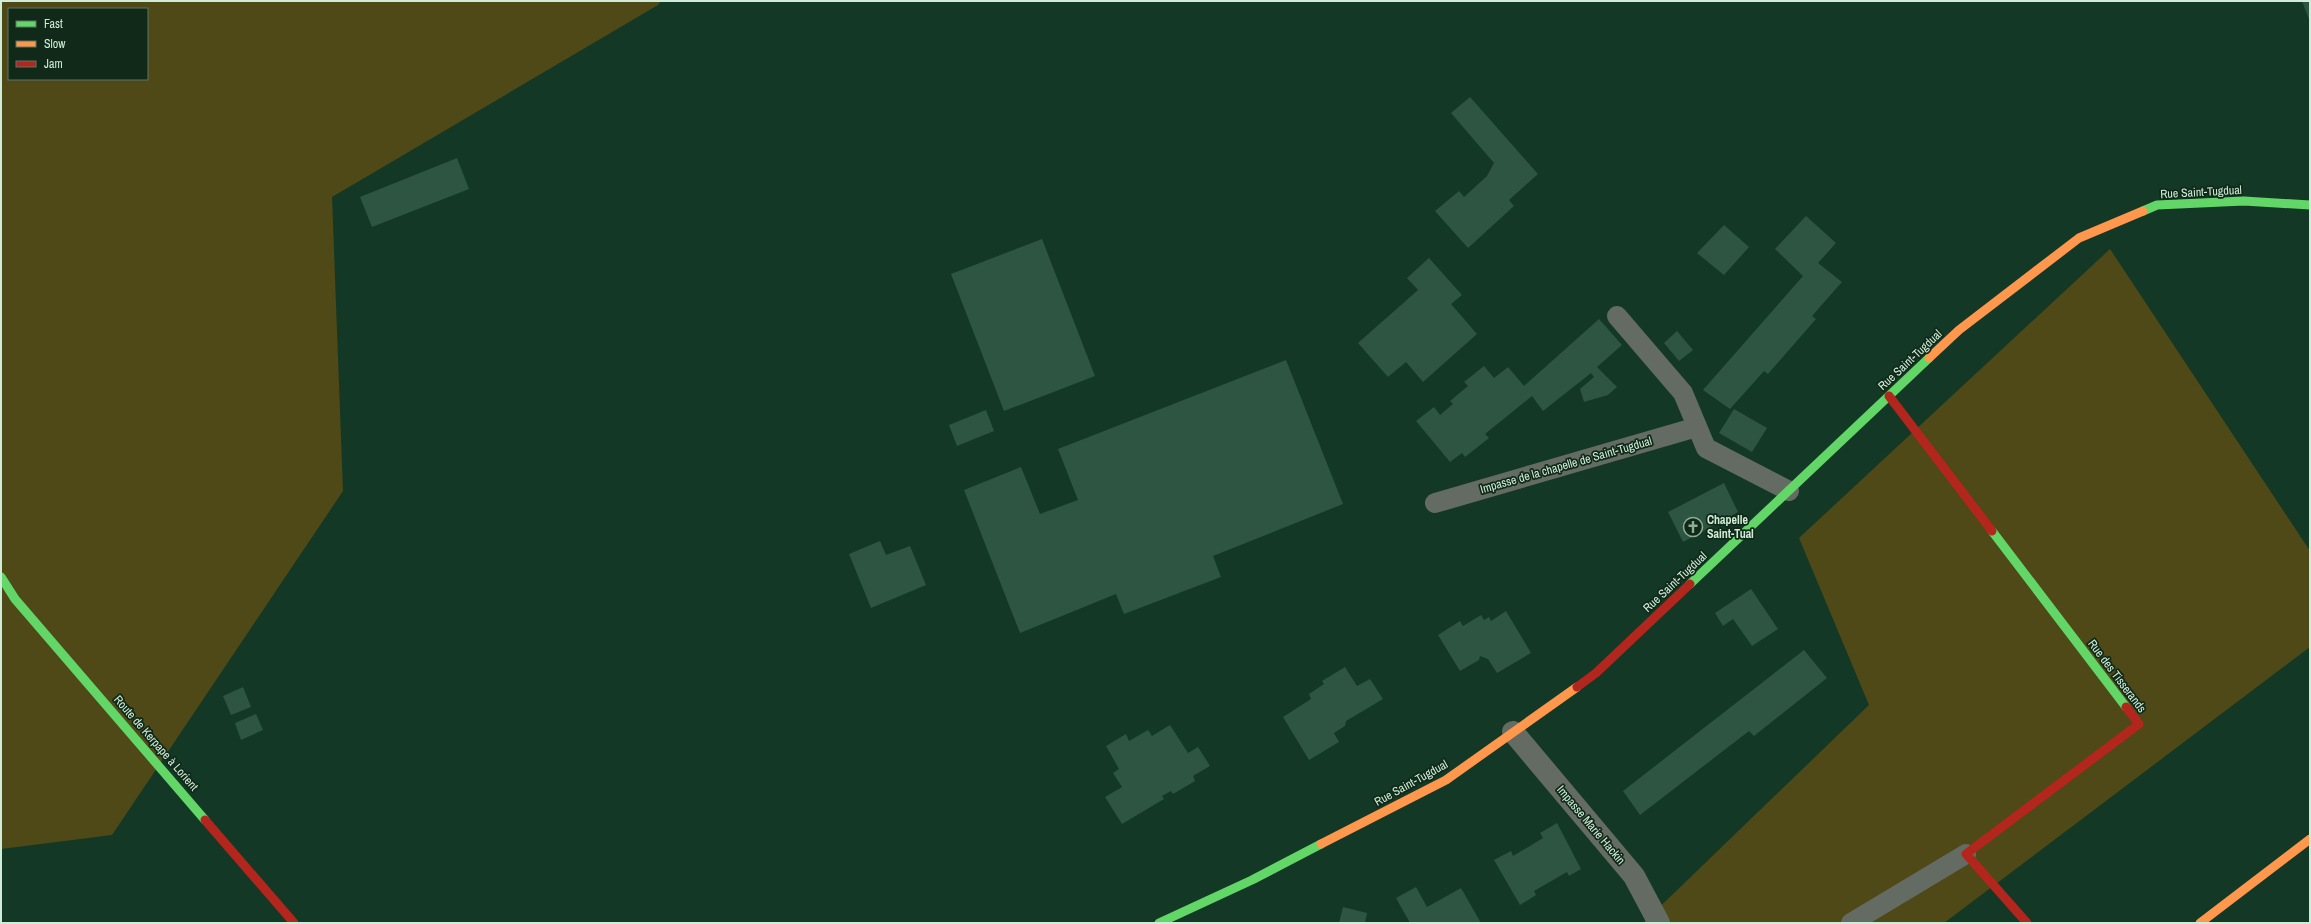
<svg xmlns="http://www.w3.org/2000/svg" width="2311" height="924" font-family="'Archivo Narrow',sans-serif">
<rect width="100%" height="100%" fill="#133926"/>
<!-- green -->
<path fill="#4f4917" fill-rule="evenodd" d="M 1,1 L 661,1 L 658,5 L 332,197 L 343,491 L 112,835 L 1,849 ZM 9,9 L 147,9 L 147,79 L 9,79 Z
M 2110,249 L 2310,551 L 2310,647 L 1944,923 L 1643,923 L 1869,705 L 1799,538 Z"/>
<!-- building -->
<path fill="#2d5541" d="M 2302,1 L 2310,1 L 2310,22 Z
M 1470,97 L 1538,174 L 1509,200 L 1514,206 L 1468,248 L 1435,211 L 1459,191 L 1464,197 L 1487,176 L 1494,163 L 1451,113 Z
M 457,158 L 469,189 L 372,227 L 360,197 Z
M 1806,216 L 1836,243 L 1818,263 L 1842,282 L 1812,316 L 1816,319 L 1768,374 L 1764,371 L 1730,409 L 1703,390 L 1803,276 L 1775,249 Z
M 1724,225 L 1749,247 L 1724,275 L 1697,253 Z
M 1042,239 L 1095,376 L 1004,411 L 951,274 Z
M 1429,258 L 1462,295 L 1451,304 L 1477,334 L 1423,382 L 1406,362 L 1388,377 L 1358,343 L 1418,290 L 1407,278 Z
M 1599,319 L 1622,345 L 1597,367 L 1617,387 L 1608,395 L 1584,402 L 1580,389 L 1594,377 L 1591,373 L 1543,411 L 1532,396 L 1485,434 L 1489,438 L 1465,457 L 1462,453 L 1450,462 L 1416,421 L 1434,407 L 1440,415 L 1453,404 L 1450,401 L 1468,386 L 1464,382 L 1484,366 L 1494,378 L 1508,367 L 1524,386 Z
M 1677,331 L 1693,350 L 1679,361 L 1664,343 Z
M 1286,360 L 1343,504 L 1213,556 L 1221,577 L 1124,614 L 1116,594 L 1020,633 L 964,490 L 1021,467 L 1040,514 L 1078,500 L 1058,449 Z
M 1734,409 L 1767,428 L 1752,452 L 1719,433 Z
M 986,410 L 994,431 L 957,446 L 949,425 Z
M 1724,483 L 1738,512 L 1683,542 L 1668,512 Z
M 880,541 L 886,555 L 910,546 L 926,585 L 871,608 L 849,554 Z
M 1751,589 L 1778,629 L 1752,646 L 1733,619 L 1723,626 L 1715,613 Z
M 1506,611 L 1531,653 L 1497,673 L 1488,659 L 1480,656 L 1479,660 L 1460,671 L 1438,635 L 1460,621 L 1463,626 L 1481,615 L 1484,620 L 1489,617 L 1491,621 Z
M 1804,650 L 1827,678 L 1754,736 L 1749,731 L 1640,815 L 1623,791 Z
M 1345,667 L 1357,686 L 1370,679 L 1383,699 L 1346,721 L 1345,726 L 1334,733 L 1339,742 L 1309,760 L 1283,717 L 1311,699 L 1309,694 L 1324,684 L 1322,681 Z
M 243,687 L 251,707 L 231,715 L 223,696 Z
M 256,714 L 263,730 L 241,740 L 235,723 Z
M 1170,725 L 1188,753 L 1198,747 L 1210,766 L 1193,776 L 1195,781 L 1173,794 L 1171,791 L 1162,796 L 1164,799 L 1122,824 L 1105,797 L 1122,787 L 1113,773 L 1119,769 L 1106,746 L 1126,734 L 1129,741 L 1148,730 L 1152,736 Z
M 1557,823 L 1581,869 L 1569,876 L 1567,872 L 1534,891 L 1536,895 L 1520,905 L 1494,860 L 1511,851 L 1513,856 L 1543,838 L 1540,833 Z
M 1416,887 L 1427,907 L 1461,888 L 1481,923 L 1410,923 L 1396,898 Z
M 1343,907 L 1367,913 L 1365,923 L 1339,923 Z"/>
<g fill="none" stroke-linecap="round" stroke-linejoin="round">
<!-- lane -->
<path stroke="#636b62" stroke-width="20" d="M 1617,316 L 1683,393 L 1706,448 L 1789,491
M 1435,503 L 1697,427
M 1851,923 L 1966,854"/>
<!-- street -->
<path stroke="#636b62" stroke-width="22" d="M 1513,732 L 1634,876 L 1659,923"/>
<!-- fast -->
<path stroke="#63d668" stroke-width="9" d="M 2143,211 L 2157,205 L 2244,201 L 2310,205
M 1992,531 L 2126,707
M 1,577 L 15,599 L 205,820
M 1690,584 L 1929,358
M 1159,923 L 1252,880 L 1321,844"/>
<!-- slow -->
<path stroke="#ff974d" stroke-width="9" d="M 1929,358 L 1959,330 L 2079,238 L 2143,211
M 1321,844 L 1446,780 L 1577,687
M 2200,923 L 2310,839"/>
<!-- jam -->
<path stroke="#b3261e" stroke-width="9" d="M 1889,396 L 1992,531
M 1577,687 L 1596,673 L 1690,584
M 205,820 L 294,923
M 2027,923 L 1966,854 L 2139,724 L 2126,707"/>
</g>
<!-- icons -->
<defs>
<symbol id="church-ring" viewBox="-11 -11 22 22"><circle r="9.5" fill="#102919" stroke="#8dad99" stroke-width="1.5"/><path d="M-1.2-6h2.4v3.5h3.3v2.4h-3.3V6h-2.4V-.1h-3.3v-2.4h3.3Z" fill="#8dad99"/></symbol>
</defs>
<g fill-rule="evenodd">
<use href="#church-ring" x="1682" y="516" width="22" height="22"/>
</g>
<g text-anchor="middle" stroke-width="3.5" stroke-linejoin="round" paint-order="stroke">
<!-- street labels -->
<g font-size="12" fill="#ceecd7" stroke="#102919">
<text transform="translate(2201 192) rotate(-3)" y="4">Rue Saint-Tugdual</text>
<text transform="translate(1910 360) rotate(-43)" y="4">Rue Saint-Tugdual</text>
<text transform="translate(1566 465) rotate(-16)" y="4">Impasse de la chapelle de Saint-Tugdual</text>
<text transform="translate(1675 582) rotate(-43)" y="4">Rue Saint-Tugdual</text>
<text transform="translate(2117 676) rotate(53)" y="4">Rue des Tisserands</text>
<text transform="translate(156 743) rotate(49)" y="4">Route de Kerpape à Lorient</text>
<text transform="translate(1411 783) rotate(-29)" y="4">Rue Saint-Tugdual</text>
<text transform="translate(1591 825) rotate(50)" y="4">Impasse Marie Hackin</text>
</g>
<!-- poi labels -->
<g font-size="12" font-weight="bold" fill="#ceecd7" stroke="#102919" text-anchor="start">
<text x="1707" y="524">Chapelle<tspan x="1707" dy="14">Saint-Tual</tspan></text>
</g>
</g>
<!-- border -->
<rect width="2311" height="924" fill="none" stroke="#ceecd7" stroke-width="4"/>
<!-- legend -->
<rect x="8" y="8" width="140" height="72" fill="#102919" stroke="#5c7765"/>
<rect x="16" y="21" width="20" height="6" fill="#63d668" stroke="#5c7765"/>
<text x="44" y="28" font-size="12" fill="#ceecd7">Fast</text>
<rect x="16" y="41" width="20" height="6" fill="#ff974d" stroke="#5c7765"/>
<text x="44" y="48" font-size="12" fill="#ceecd7">Slow</text>
<rect x="16" y="61" width="20" height="6" fill="#b3261e" stroke="#5c7765"/>
<text x="44" y="68" font-size="12" fill="#ceecd7">Jam</text>
</svg>
